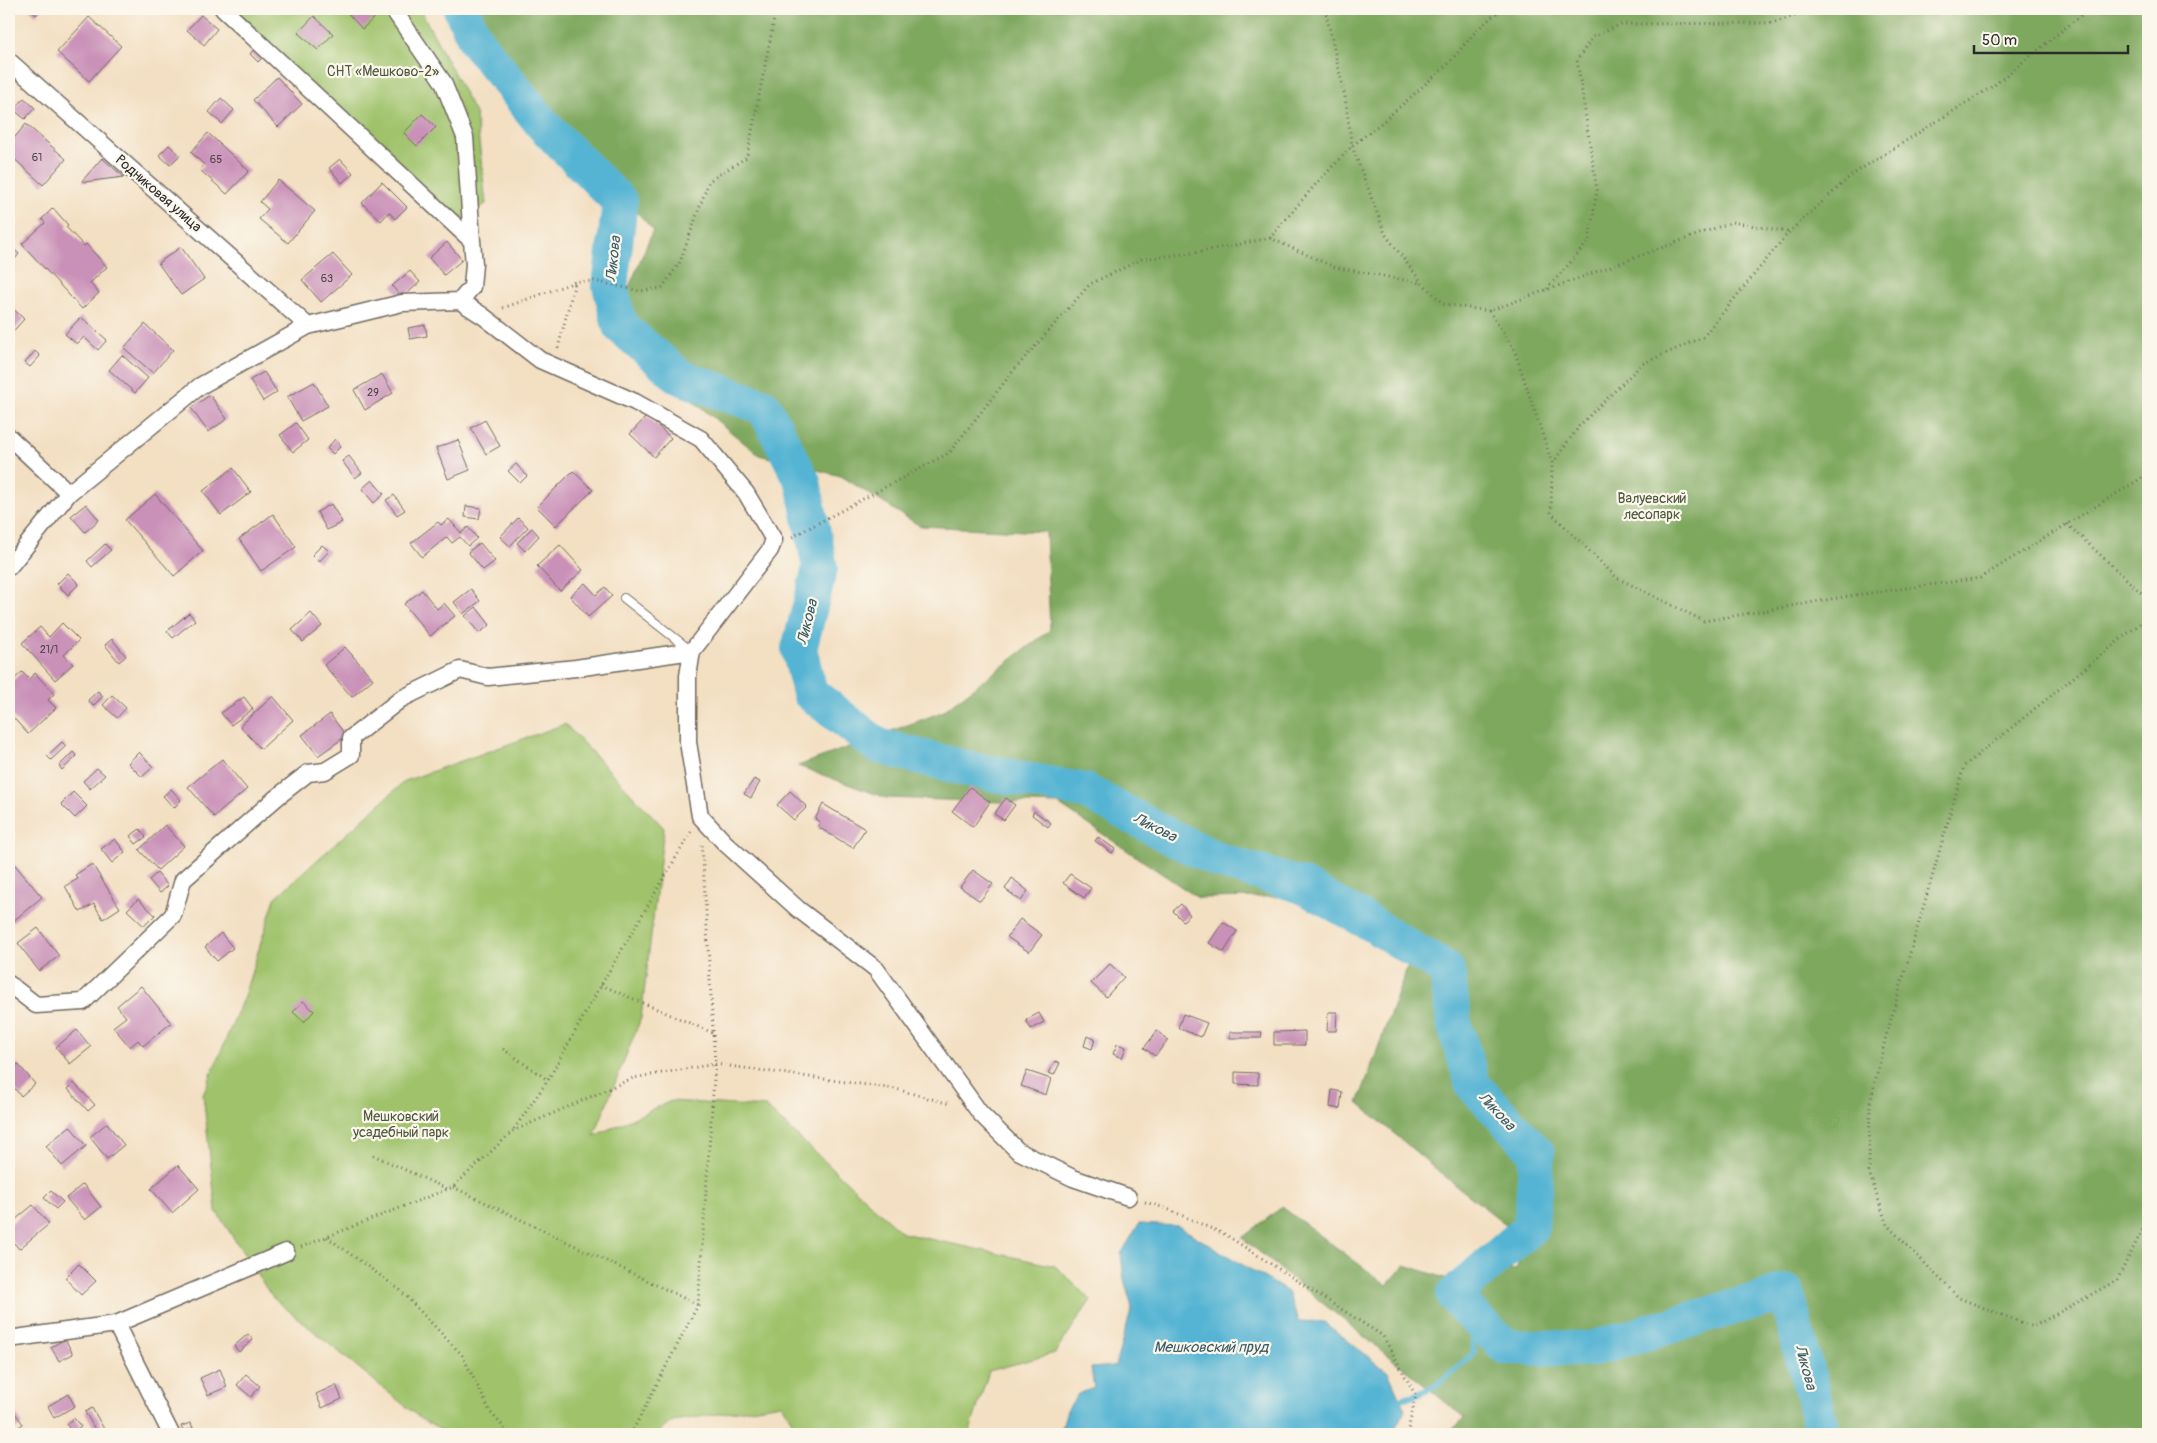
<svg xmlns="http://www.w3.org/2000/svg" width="2157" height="1443" font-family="Pangolin,sans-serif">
<rect width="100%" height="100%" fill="#fbf7ec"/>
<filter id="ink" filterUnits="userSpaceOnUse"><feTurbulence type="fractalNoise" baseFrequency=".02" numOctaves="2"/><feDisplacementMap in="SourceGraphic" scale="10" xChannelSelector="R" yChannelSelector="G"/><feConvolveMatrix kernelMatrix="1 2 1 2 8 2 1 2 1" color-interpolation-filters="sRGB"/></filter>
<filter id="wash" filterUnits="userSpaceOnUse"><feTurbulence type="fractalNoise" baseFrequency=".0096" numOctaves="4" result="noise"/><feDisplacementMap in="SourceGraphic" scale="20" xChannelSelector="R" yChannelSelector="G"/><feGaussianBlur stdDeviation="1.12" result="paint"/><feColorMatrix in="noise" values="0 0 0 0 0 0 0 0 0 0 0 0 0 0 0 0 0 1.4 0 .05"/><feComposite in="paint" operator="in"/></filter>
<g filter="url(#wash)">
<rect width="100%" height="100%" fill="#f3dfc2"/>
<!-- green -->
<path fill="#9fc26b" stroke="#65764b" d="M 226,9 L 420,9 L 476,115 L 486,204 L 454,222 Z
M 565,724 L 664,828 L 641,1018 L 594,1136 L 671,1101 L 766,1107 L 902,1233 L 1055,1266 L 1091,1300 L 1055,1353 L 989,1371 L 969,1434 L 799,1434 L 782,1404 L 673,1421 L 656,1434 L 448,1434 L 421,1419 L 272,1297 L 216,1211 L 203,1094 L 244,996 L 275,898 L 405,781 Z"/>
<!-- forest -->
<path fill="#7fa85f" stroke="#556a45" d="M 469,9 L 2148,9 L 2148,1434 L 1447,1434 L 1465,1418 L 1242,1238 L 1282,1207 L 1387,1285 L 1405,1265 L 1448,1279 L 1466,1268 L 1516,1270 L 1526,1240 L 1448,1179 L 1358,1103 L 1416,943 L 1330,896 L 1198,898 L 1058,804 L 886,798 L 798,766 L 942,712 L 1050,630 L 1046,532 L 920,526 L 841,476 L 759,455 L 610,333 L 653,230 L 596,166 L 520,92 Z"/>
<!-- water -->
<path fill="#55b4d3" stroke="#40707f" d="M 1139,1224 L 1178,1226 L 1288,1292 L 1298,1321 L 1324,1322 L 1388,1372 L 1405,1410 L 1392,1434 L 1060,1434 L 1067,1410 L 1078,1394 L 1094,1388 L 1091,1368 L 1115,1366 L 1132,1308 L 1124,1279 L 1121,1254 Z"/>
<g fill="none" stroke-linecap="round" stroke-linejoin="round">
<!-- stream -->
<path stroke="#55b4d3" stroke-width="6" d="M 1400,1399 C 1433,1392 1451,1375 1474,1352 L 1469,1312"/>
<!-- river -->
<path stroke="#55b4d3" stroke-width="36" d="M 461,9 L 476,41 L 544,126 L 620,202 L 610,286 L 620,326 L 680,377 L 764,407 L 803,482 L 820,568 L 799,649 L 810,693 L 878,746 L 964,768 L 1085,791 L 1167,835 L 1220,861 L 1303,886 L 1370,923 L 1447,970 L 1454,1023 L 1473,1085 L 1537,1153 L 1531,1227 L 1454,1295 L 1469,1312 L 1506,1347 L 1591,1349 L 1786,1292 L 1823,1434"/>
</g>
<g id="blocks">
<!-- building -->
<path fill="#c990b8" d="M 29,9 L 41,9 L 36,15 Z
M 344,9 L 382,9 L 383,10 L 362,29 Z
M 201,15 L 217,29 L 204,45 L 187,30 Z
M 314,16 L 333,34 L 318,50 L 298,33 Z
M 89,17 L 121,46 L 89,81 L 57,52 Z
M 255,48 L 264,56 L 258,62 L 250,54 Z
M 277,77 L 302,104 L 278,127 L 253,100 Z
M 24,98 L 35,108 L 25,119 L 14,110 Z
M 221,98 L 234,110 L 222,124 L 209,112 Z
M 422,114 L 436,127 L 417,146 L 404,133 Z
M 26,124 L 66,159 L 43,185 L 9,154 L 9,144 Z
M 208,133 L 249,171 L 227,194 L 200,170 L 204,165 L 191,152 Z
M 169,145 L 180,155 L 170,165 L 159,155 Z
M 102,158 L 124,177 L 84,182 L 82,181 Z
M 340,159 L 353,173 L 342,183 L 329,168 Z
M 278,180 L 315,211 L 288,243 L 259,219 L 268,209 L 260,202 Z
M 382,182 L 407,207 L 395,219 L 389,212 L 381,221 L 362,203 Z
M 53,208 L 68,225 L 66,227 L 84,246 L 86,244 L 107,267 L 90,283 L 99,293 L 82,309 L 22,244 L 45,223 L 42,219 Z
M 447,242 L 462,260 L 444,275 L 429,258 Z
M 9,245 L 19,254 L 11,264 L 9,262 Z
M 181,247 L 204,279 L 181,295 L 158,263 Z
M 333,254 L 352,275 L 321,302 L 302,280 Z
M 410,271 L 420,282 L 402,298 L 392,286 Z
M 9,305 L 24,319 L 9,336 Z
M 81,317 L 107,340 L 98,350 L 84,337 L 77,344 L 65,334 Z
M 145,324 L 173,350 L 153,373 L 124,348 Z
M 425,325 L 427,336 L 410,339 L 408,328 Z
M 35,351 L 40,356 L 30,367 L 25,363 Z
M 122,355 L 148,378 L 135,393 L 109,370 Z
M 264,372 L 277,392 L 263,401 L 250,380 Z
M 382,374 L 393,393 L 365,410 L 354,390 Z
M 314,382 L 328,406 L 301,421 L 287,397 Z
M 210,395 L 227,419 L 208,432 L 191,408 Z
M 647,416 L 671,438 L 654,457 L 630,434 Z
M 485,420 L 500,446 L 486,454 L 471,428 Z
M 296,423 L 308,440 L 293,452 L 280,435 Z
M 335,439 L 341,446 L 333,454 L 327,448 Z
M 458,440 L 470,470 L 448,479 L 436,448 Z
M 349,456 L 362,473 L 355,478 L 342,461 Z
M 516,464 L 527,476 L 520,483 L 508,471 Z
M 233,468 L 251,492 L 221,515 L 203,491 Z
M 573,471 L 593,490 L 556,526 L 537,507 Z
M 372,480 L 384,494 L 374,503 L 362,489 Z
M 155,494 L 203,551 L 174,576 L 125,520 Z
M 394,495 L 405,510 L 397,515 L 386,500 Z
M 86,504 L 99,520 L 85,532 L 71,516 Z
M 331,504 L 342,522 L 327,530 L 317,512 Z
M 466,506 L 481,508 L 479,519 L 465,517 Z
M 273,514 L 296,547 L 261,571 L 239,539 Z
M 518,518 L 528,527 L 510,546 L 500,537 Z
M 449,519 L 461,533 L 468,527 L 477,538 L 468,546 L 460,537 L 452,543 L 447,537 L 422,557 L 411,543 L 438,522 L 441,525 Z
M 532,528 L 539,536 L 525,551 L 517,543 Z
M 480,543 L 495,561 L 483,570 L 468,552 Z
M 105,544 L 111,550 L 92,567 L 87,561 Z
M 322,545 L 329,551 L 319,562 L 312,555 Z
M 560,545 L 583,570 L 560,591 L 537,566 Z
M 68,573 L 79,584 L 68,595 L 57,584 Z
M 585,583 L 596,595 L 605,587 L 612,596 L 588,617 L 570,596 Z
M 471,589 L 480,601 L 463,614 L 454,602 Z
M 422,590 L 437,609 L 444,603 L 455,616 L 430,636 L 404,604 Z
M 476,607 L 490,625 L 479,633 L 465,616 Z
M 189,613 L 195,620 L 173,638 L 167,631 Z
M 311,613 L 322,626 L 303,642 L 292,630 Z
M 62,623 L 79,640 L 64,655 L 73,664 L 55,680 L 22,643 L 40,627 L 49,637 Z
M 112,639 L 126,656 L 119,662 L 105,645 Z
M 345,647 L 373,679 L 352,697 L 324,665 Z
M 22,672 L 29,679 L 35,673 L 54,694 L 48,700 L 56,708 L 28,734 L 9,713 L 9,684 Z
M 98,691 L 103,696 L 93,706 L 88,700 Z
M 112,695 L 126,708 L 117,718 L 103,705 Z
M 273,696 L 293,720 L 261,749 L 240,726 Z
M 244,697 L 253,709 L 231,725 L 221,713 Z
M 330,714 L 346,736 L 318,756 L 302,735 Z
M 62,742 L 66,746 L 51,760 L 47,756 Z
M 73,752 L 77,756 L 62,770 L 59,766 Z
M 139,752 L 153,767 L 142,777 L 128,763 Z
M 222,759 L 247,789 L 214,817 L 188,787 Z
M 97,768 L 105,775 L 90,789 L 83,781 Z
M 754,779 L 760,782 L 751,798 L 744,794 Z
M 970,787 L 990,802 L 973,827 L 952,811 Z
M 171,789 L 181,800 L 174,808 L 163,796 Z
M 790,791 L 807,807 L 794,820 L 777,805 Z
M 73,792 L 87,806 L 75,818 L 61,804 Z
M 1006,798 L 1015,805 L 1004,820 L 994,814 Z
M 823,804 L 865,829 L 853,848 L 818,827 L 820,822 L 815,819 Z
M 1034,811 L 1051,823 L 1048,827 L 1032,815 Z
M 165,825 L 184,846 L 158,870 L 139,850 Z
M 140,829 L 146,837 L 136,844 L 130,836 Z
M 1098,837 L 1115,849 L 1112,853 L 1095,841 Z
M 115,839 L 125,852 L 112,863 L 101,849 Z
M 10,859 L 42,897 L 11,923 L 9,921 Z
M 92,864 L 120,908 L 103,919 L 94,904 L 80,912 L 65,886 L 78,879 L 75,875 Z
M 973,870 L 993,884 L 980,901 L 960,887 Z
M 157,873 L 168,886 L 160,893 L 149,880 Z
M 1070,874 L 1091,888 L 1084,898 L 1063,883 Z
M 1012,878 L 1028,891 L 1021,901 L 1005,889 Z
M 138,899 L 155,915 L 144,926 L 127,910 Z
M 1181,904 L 1190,915 L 1183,921 L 1173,911 Z
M 1020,919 L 1042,935 L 1029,952 L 1007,937 Z
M 1223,922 L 1237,931 L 1224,952 L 1209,943 Z
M 38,928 L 59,956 L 39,971 L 18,943 Z
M 221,933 L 233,948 L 217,961 L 205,947 Z
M 1110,964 L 1124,977 L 1106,997 L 1091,983 Z
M 141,986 L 171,1023 L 143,1046 L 138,1040 L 130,1047 L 113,1027 L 126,1017 L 117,1006 Z
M 303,1001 L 314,1011 L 304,1022 L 293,1012 Z
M 1328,1012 L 1337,1012 L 1336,1031 L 1327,1031 Z
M 1039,1013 L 1044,1022 L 1031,1029 L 1026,1020 Z
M 1183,1014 L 1207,1023 L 1201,1037 L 1178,1028 Z
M 77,1030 L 91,1047 L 70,1064 L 56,1047 Z
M 1157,1031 L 1168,1040 L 1155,1056 L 1144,1048 Z
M 1305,1031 L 1305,1045 L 1274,1045 L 1274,1032 Z
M 1230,1032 L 1262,1032 L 1261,1038 L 1230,1038 Z
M 1087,1036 L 1095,1039 L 1092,1049 L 1084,1046 Z
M 1117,1044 L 1126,1047 L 1122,1058 L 1113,1054 Z
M 1055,1061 L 1060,1063 L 1054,1075 L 1048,1073 Z
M 18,1064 L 35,1084 L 21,1096 L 9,1082 L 9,1072 Z
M 1027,1071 L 1051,1079 L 1046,1095 L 1021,1086 Z
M 1235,1072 L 1258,1073 L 1258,1085 L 1235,1084 Z
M 74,1083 L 95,1105 L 88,1111 L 68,1089 Z
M 1332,1090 L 1342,1092 L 1340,1109 L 1330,1107 Z
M 107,1123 L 124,1145 L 107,1159 L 90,1137 Z
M 70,1126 L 86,1146 L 62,1166 L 46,1146 Z
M 178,1165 L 199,1189 L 172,1213 L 151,1189 Z
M 83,1184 L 101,1207 L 85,1220 L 66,1198 Z
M 51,1191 L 63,1202 L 56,1209 L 44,1198 Z
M 33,1205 L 49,1224 L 19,1249 L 9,1237 L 9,1225 Z
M 79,1264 L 96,1281 L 81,1295 L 65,1278 Z
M 248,1334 L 253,1340 L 239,1352 L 234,1346 Z
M 65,1339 L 73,1354 L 59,1361 L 51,1347 Z
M 220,1369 L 227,1387 L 208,1395 L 200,1378 Z
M 246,1374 L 260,1386 L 251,1397 L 237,1385 Z
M 336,1385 L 342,1399 L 322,1408 L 316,1394 Z
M 68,1394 L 75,1406 L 54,1418 L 48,1406 Z
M 9,1405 L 23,1424 L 9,1434 Z
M 92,1408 L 104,1429 L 97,1433 L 85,1412 Z
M 74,1418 L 81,1427 L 73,1433 L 66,1424 Z
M 191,1423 L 195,1434 L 184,1434 L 181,1426 Z"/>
</g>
</g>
<g filter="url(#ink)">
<use href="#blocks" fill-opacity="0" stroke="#716a60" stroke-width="1"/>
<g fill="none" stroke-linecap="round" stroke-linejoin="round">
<defs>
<path id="lane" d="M 624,598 L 690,650"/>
<path id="street" d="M 223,9 L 472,241 L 474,264 L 472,287 L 460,301
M 393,9 L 443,82 L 465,137 L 472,241
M 9,61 L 308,326
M 9,437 L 69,493
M 9,567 L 69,493 L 200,386 L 308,326 L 402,303 L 460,301 L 483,316 L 540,360 L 635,402 L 701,439 L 746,493 L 774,540 L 770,550 L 692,651 L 688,676 L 688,742 L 700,816 L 725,843 L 798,909 L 876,969 L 980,1113 L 1018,1151 L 1073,1178 L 1128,1197
M 9,984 L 36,1005 L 83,1002 L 173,915 L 183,880 L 276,798 L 308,773 L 325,771 L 351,755 L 351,738 L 401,699 L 460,670 L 488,677 L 576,668 L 692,651
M 116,1324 L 171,1434
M 9,1339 L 116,1324 L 286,1252"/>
</defs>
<!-- lane casing -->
<use href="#lane" stroke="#716a60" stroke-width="10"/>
<!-- street casing -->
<use href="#street" stroke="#716a60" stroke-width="19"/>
<!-- path -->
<path stroke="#716a60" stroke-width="3" stroke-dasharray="1 4" stroke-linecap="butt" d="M 1325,9 L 1345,97 L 1352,146 L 1385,234 L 1422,283 L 1444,304 L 1489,311 L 1732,222 L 1788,232
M 2089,9 L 1993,86 L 1853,174 L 1789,232 L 1703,337 L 1642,364 L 1580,425 L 1552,464 L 1551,513 L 1617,578 L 1704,621 L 1849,596 L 1980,578 L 2143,477 L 2148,469
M 1270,238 L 1334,267 L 1421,283
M 1547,289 L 1589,241 L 1597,190 L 1577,60 L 1593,37 L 1622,24 L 1772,23 L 1817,9
M 503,308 L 575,282 L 594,281 L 640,291 L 662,288 L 680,262 L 709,181 L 747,157 L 776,9
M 1489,311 L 1514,349 L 1552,463
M 558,348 L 575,282
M 2067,524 L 2148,599
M 792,537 L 949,453 L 1014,370 L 1090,284 L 1142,259 L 1199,252 L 1270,238 L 1314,186 L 1352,146 L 1385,120 L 1448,64 L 1477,30 L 1501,9
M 2148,617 L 1964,766 L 1885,1040 L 1870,1103 L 1869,1172 L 1887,1225 L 1959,1298 L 2033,1327 L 2117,1280 L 2148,1219
M 601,985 L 713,1033
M 503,1049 L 548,1080
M 514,1129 L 548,1080 L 601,985 L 691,832
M 373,1155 L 447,1189
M 453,1187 L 698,1305
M 1145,1202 L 1165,1208 L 1226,1235 L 1383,1336 L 1416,1396 L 1407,1434
M 327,1237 L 400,1290 L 462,1355 L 491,1413 L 510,1434
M 301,1247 L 453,1187 L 513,1131 L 633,1078 L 715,1064 L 896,1089 L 950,1104
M 631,1434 L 698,1305 L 715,1064 L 702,845"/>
<!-- lane -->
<use href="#lane" stroke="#fff" stroke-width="8"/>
<!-- street -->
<use href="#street" stroke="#fff" stroke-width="16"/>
</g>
</g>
<g text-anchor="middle" stroke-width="4.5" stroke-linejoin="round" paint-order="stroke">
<!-- number labels -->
<g font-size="11" fill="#52444e">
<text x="37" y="161">61</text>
<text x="216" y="163">65</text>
<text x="327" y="282">63</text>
<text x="373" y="396">29</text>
<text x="49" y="653">21/1</text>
</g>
<!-- park labels -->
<g font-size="14" fill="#4e583e" stroke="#fbf7ec">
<text x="383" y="76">СНТ «Мешково-2»</text>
<text x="1652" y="503">Валуевский<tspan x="1652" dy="16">лесопарк</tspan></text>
<text x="401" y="1121">Мешковский<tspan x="401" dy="16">усадебный парк</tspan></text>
</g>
<!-- street labels -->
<g font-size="14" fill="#2b2b2b" stroke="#fbf7ec">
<text transform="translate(159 193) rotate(41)" y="5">Родниковая улица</text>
</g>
<!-- water labels -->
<g font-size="15" font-style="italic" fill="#3a5b66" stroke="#fbf7ec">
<text transform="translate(613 259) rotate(-84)" y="5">Ликова</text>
<text transform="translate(807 622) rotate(-76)" y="5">Ликова</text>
<text transform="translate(1155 827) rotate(27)" y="5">Ликова</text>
<text transform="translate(1497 1111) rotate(47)" y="5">Ликова</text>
<text x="1211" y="1352">Мешковский пруд</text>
<text transform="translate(1806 1367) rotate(75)" y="5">Ликова</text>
</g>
</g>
<!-- margin -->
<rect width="2157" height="1443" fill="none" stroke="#fbf7ec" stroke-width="30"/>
<!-- scale -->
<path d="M1974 45v8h154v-8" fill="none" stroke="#2b2b2b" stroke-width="2.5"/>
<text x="1982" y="45" font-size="15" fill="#2b2b2b" stroke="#fbf7ec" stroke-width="4" paint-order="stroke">50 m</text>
</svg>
